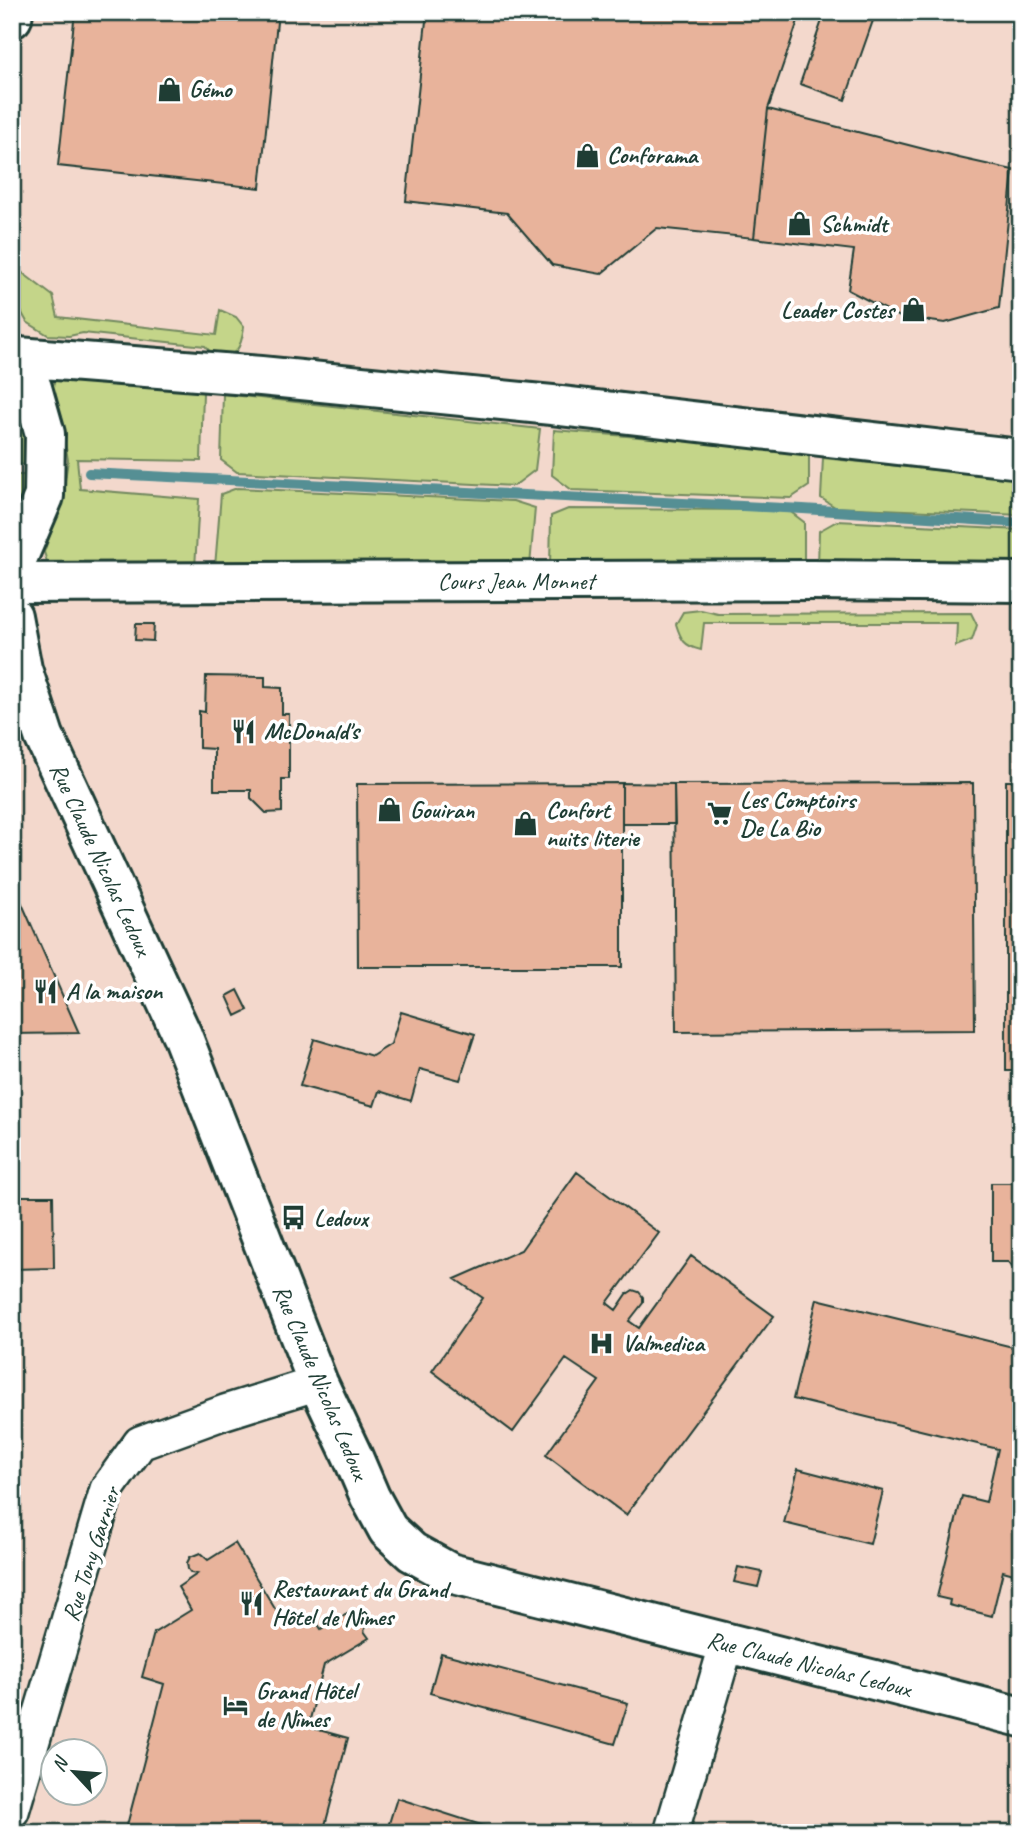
<svg xmlns="http://www.w3.org/2000/svg" width="1033" height="1845" font-family="Caveat,sans-serif">
<rect width="100%" height="100%" fill="#f8e8e1"/>
<filter id="ink" filterUnits="userSpaceOnUse"><feTurbulence type="fractalNoise" baseFrequency=".0143" numOctaves="2"/><feDisplacementMap in="SourceGraphic" scale="14" xChannelSelector="R" yChannelSelector="G"/><feConvolveMatrix kernelMatrix="1 2 1 2 8 2 1 2 1" color-interpolation-filters="sRGB"/></filter>
<g filter="url(#ink)">
<!-- built -->
<path fill="#f3d8cc" fill-rule="evenodd" d="M 12,12 L 1021,12 L 1021,1833 L 12,1833 ZM 52,1750 L 94,1750 L 94,1792 L 52,1792 Z"/>
<!-- green -->
<path fill="#c4d589" stroke="#72895e" stroke-width="2" d="M 20,271 L 53,296 L 58,317 L 216,335 L 220,310 L 236,317 L 244,327 C 241,349 237,358 213,355 L 205,346 L 83,333 L 69,336 L 48,335 L 27,322 L 13,297 L 12,276 Z
M 57,377 L 203,392 L 201,461 L 77,459 L 80,489 L 199,499 L 195,568 L 48,565 L 44,552 L 62,501 L 68,460 L 61,418 L 51,389 Z
M 223,394 L 540,429 L 535,470 L 514,486 L 237,472 L 221,460 Z
M 12,400 L 27,426 L 30,465 L 12,464 Z
M 554,430 L 809,451 L 809,486 L 791,498 L 572,490 L 552,475 Z
M 823,458 L 1021,479 L 1021,515 L 835,507 L 821,498 Z
M 12,475 L 33,475 L 12,532 Z
M 237,488 L 513,501 L 535,508 L 530,566 L 215,567 L 221,494 Z
M 568,509 L 788,510 L 804,522 L 804,568 L 550,567 L 551,516 Z
M 837,521 L 1021,530 L 1021,566 L 818,567 L 819,531 Z
M 701,610 L 718,614 L 971,613 L 977,625 L 972,640 L 956,646 L 957,623 L 704,623 L 701,650 C 684,646 681,640 676,624 L 683,612 Z"/>
<g fill="none" stroke-linecap="round" stroke-linejoin="round">
<!-- stream -->
<path stroke="#548f94" stroke-width="10" d="M 89,473 L 803,509 L 1021,523"/>
</g>
<!-- building -->
<path fill="#e8b39b" stroke="#1f3d34" stroke-width="2" d="M 75,12 L 278,12 L 260,188 L 58,166 Z
M 427,12 L 801,12 L 768,109 L 754,238 L 657,228 L 601,274 L 552,265 L 507,213 L 406,201 Z
M 825,12 L 876,12 L 845,100 L 800,84 Z
M 768,109 L 959,158 L 1013,170 L 999,308 L 945,323 L 900,317 L 848,290 L 854,250 L 754,238 Z
M 136,624 L 154,624 L 153,641 L 135,640 Z
M 206,676 L 265,677 L 265,687 L 282,688 L 282,714 L 289,714 L 289,779 L 282,779 L 282,812 L 266,813 L 251,798 L 251,790 L 214,790 L 214,749 L 199,748 L 199,711 L 205,712 Z
M 1006,781 L 1021,781 L 1021,1071 L 1006,1071 Z
M 622,783 L 622,967 L 358,967 L 357,784 Z
M 622,783 L 674,784 L 675,824 L 622,824 Z
M 973,783 L 975,1030 L 676,1032 L 674,784 Z
M 12,881 L 79,1033 L 12,1034 Z
M 238,990 L 248,1010 L 236,1016 L 227,996 Z
M 401,1012 L 475,1034 L 460,1080 L 420,1069 L 411,1101 L 379,1091 L 374,1106 L 300,1086 L 314,1039 L 372,1056 L 391,1044 Z
M 577,1172 L 659,1233 L 607,1303 L 616,1310 L 627,1294 L 633,1290 L 639,1292 L 643,1297 L 643,1303 L 629,1321 L 639,1328 L 691,1256 L 774,1316 L 626,1515 L 546,1455 L 599,1381 L 566,1359 L 513,1432 L 432,1371 L 483,1298 L 455,1279 L 521,1250 Z
M 991,1183 L 1021,1183 L 1020,1275 L 1008,1262 L 991,1262 Z
M 12,1196 L 53,1196 L 54,1268 L 12,1269 Z
M 817,1299 L 1021,1349 L 1021,1576 L 1003,1571 L 992,1616 L 949,1605 L 950,1600 L 937,1597 L 962,1496 L 986,1502 L 998,1449 L 793,1399 Z
M 798,1469 L 883,1491 L 870,1544 L 784,1523 Z
M 235,1543 L 280,1617 L 289,1612 L 298,1627 L 314,1618 L 321,1629 L 354,1610 L 364,1615 L 366,1619 L 367,1625 L 364,1631 L 369,1638 L 324,1665 L 308,1727 L 348,1738 L 323,1833 L 125,1833 L 164,1684 L 142,1677 L 154,1633 L 191,1610 L 178,1587 L 197,1574 L 191,1573 L 188,1569 L 187,1563 L 190,1557 L 200,1553 L 208,1560 Z
M 738,1567 L 762,1572 L 758,1587 L 734,1582 Z
M 441,1653 L 628,1703 L 615,1744 L 430,1693 Z
M 397,1798 L 506,1833 L 386,1833 Z"/>
<g fill="none" stroke-linecap="round" stroke-linejoin="round">
<defs>
<path id="street" d="M 12,1811 L 107,1489 L 140,1443 L 225,1412 L 318,1383
M 671,1833 L 727,1643"/>
<path id="secondary" d="M 12,18 L 13,12
M 12,354 L 18,357 L 32,388 L 45,434 L 44,496 L 12,571
M 18,357 L 261,376 L 552,405 L 1021,459
M 12,583 L 812,580 L 1021,582
M 12,616 L 22,669 L 44,736 L 182,1035 L 318,1383 L 352,1455 L 370,1497 L 388,1530 L 412,1552 L 450,1573 L 1021,1717"/>
</defs>
<!-- street casing -->
<use href="#street" stroke="#1f3d34" stroke-width="38"/>
<!-- secondary casing -->
<use href="#secondary" stroke="#1f3d34" stroke-width="44"/>
<!-- street -->
<use href="#street" stroke="#fff" stroke-width="33"/>
<!-- secondary -->
<use href="#secondary" stroke="#fff" stroke-width="38"/>
</g>
</g>
<!-- icons -->
<defs>
<symbol id="shop-bare" viewBox="-9 -9 18 18"><path d="M-5-2.5h2.3a2.7 3.5 0 0 1 5.4 0H5L5.5 6h-11ZM-1.5-2.5h3a1.5 2.3 0 0 0-3 0Z" fill="#1f3d34" stroke="#fff" stroke-width="2.5" paint-order="stroke"/></symbol>
<symbol id="restaurant-bare" viewBox="-9 -9 18 18"><path d="M-5-6h1v4h1v-4h1v4h1v-4h1v5L-1.5 .5V6h-2V.5L-5-1ZM5-6V6H3V1.5H1.5Q1.5-4 5-6Z" fill="#1f3d34" stroke="#fff" stroke-width="2.5" paint-order="stroke"/></symbol>
<symbol id="supermarket-bare" viewBox="-9 -9 18 18"><path d="M-6-5.5h2.5l.6 2H6L4.5 2H-2.5L-4.4-4H-6ZM-1.5 3.2a1.3 1.3 0 1 0 .1 0ZM3 3.2a1.3 1.3 0 1 0 .1 0Z" fill="#1f3d34" stroke="#fff" stroke-width="2.5" paint-order="stroke"/></symbol>
<symbol id="bus-bare" viewBox="-9 -9 18 18"><path d="M-5-6H5V4H4V6H2V4H-2V6H-4V4H-5ZM-3.5-4V0h7V-4ZM-3.5 1.2v1.5H-2V1.2ZM2 1.2v1.5H3.5V1.2Z" fill="#1f3d34" stroke="#fff" stroke-width="2.5" paint-order="stroke"/></symbol>
<symbol id="hospital-bare" viewBox="-9 -9 18 18"><path d="M-5-5h3v3.5h4V-5h3V5h-3V1.5h-4V5h-3Z" fill="#1f3d34" stroke="#fff" stroke-width="2.5" paint-order="stroke"/></symbol>
<symbol id="hotel-bare" viewBox="-9 -9 18 18"><path d="M-6-4.5h1.5V1H6V5H4.5V3h-9V5H-6ZM-4 0a1.8 1.8 0 1 1 3.6 0ZM.5 0V-2.5h3Q6-2.5 6 0Z" fill="#1f3d34" stroke="#fff" stroke-width="2.5" paint-order="stroke"/></symbol>
</defs>
<g fill-rule="evenodd">
<use href="#shop-bare" x="152" y="72" width="35" height="35"/>
<use href="#shop-bare" x="570" y="138" width="35" height="35"/>
<use href="#shop-bare" x="782" y="206" width="35" height="35"/>
<use href="#shop-bare" x="896" y="292" width="35" height="35"/>
<use href="#restaurant-bare" x="226" y="714" width="35" height="35"/>
<use href="#shop-bare" x="372" y="792" width="35" height="35"/>
<use href="#supermarket-bare" x="702" y="796" width="35" height="35"/>
<use href="#shop-bare" x="508" y="806" width="35" height="35"/>
<use href="#restaurant-bare" x="28" y="974" width="35" height="35"/>
<use href="#bus-bare" x="276" y="1200" width="35" height="35"/>
<use href="#hospital-bare" x="584" y="1326" width="35" height="35"/>
<use href="#restaurant-bare" x="234" y="1586" width="35" height="35"/>
<use href="#hotel-bare" x="218" y="1688" width="35" height="35"/>
</g>
<g text-anchor="middle" stroke-width="7" stroke-linejoin="round" paint-order="stroke">
<!-- poi labels -->
<g font-size="24" font-weight="bold" fill="#1f3d34" stroke="#fff" text-anchor="start">
<text x="189" y="97">Gémo</text>
<text x="607" y="163">Conforama</text>
<text x="820" y="232">Schmidt</text>
<text x="894" y="318" text-anchor="end">Leader Costes</text>
<text x="264" y="739">McDonald's</text>
<text x="740" y="808">Les Comptoirs<tspan x="740" dy="28">De La Bio</tspan></text>
<text x="410" y="818">Gouiran</text>
<text x="546" y="818">Confort<tspan x="546" dy="28">nuits literie</tspan></text>
<text x="66" y="999">A la maison</text>
<text x="314" y="1226">Ledoux</text>
<text x="622" y="1351">Valmedica</text>
<text x="272" y="1597">Restaurant du Grand<tspan x="272" dy="28">Hôtel de Nîmes</tspan></text>
<text x="256" y="1699">Grand Hôtel<tspan x="256" dy="28">de Nîmes</tspan></text>
</g>
<!-- street labels -->
<g font-size="24" fill="#1f3d34" stroke="#fff">
<text x="516" y="589">Cours Jean Monnet</text>
<text transform="translate(101 859) rotate(65)" y="8">Rue Claude Nicolas Ledoux</text>
<text transform="translate(321 1382) rotate(67)" y="8">Rue Claude Nicolas Ledoux</text>
<text transform="translate(91 1554) rotate(-72)" y="8">Rue Tony Garnier</text>
<text transform="translate(809 1664) rotate(14)" y="8">Rue Claude Nicolas Ledoux</text>
</g>
</g>
<!-- margin -->
<rect width="1033" height="1845" fill="none" stroke="#fff" stroke-width="42"/>
<rect x="21" y="21" width="991" height="1803" fill="none" stroke="#1f3d34" stroke-width="2.5" filter="url(#ink)"/>
<!-- north arrow -->
<g transform="translate(74 1772) rotate(296)"><circle r="33" fill="#ffffff" stroke="#a5b1ae" stroke-width="2"/>
<path d="M0-5L12 26L0 18L-12 26Z" fill="#1f3d34"/>
<text y="-10" font-size="19" font-weight="bold" text-anchor="middle" fill="#1f3d34">N</text>
</g>
</svg>
